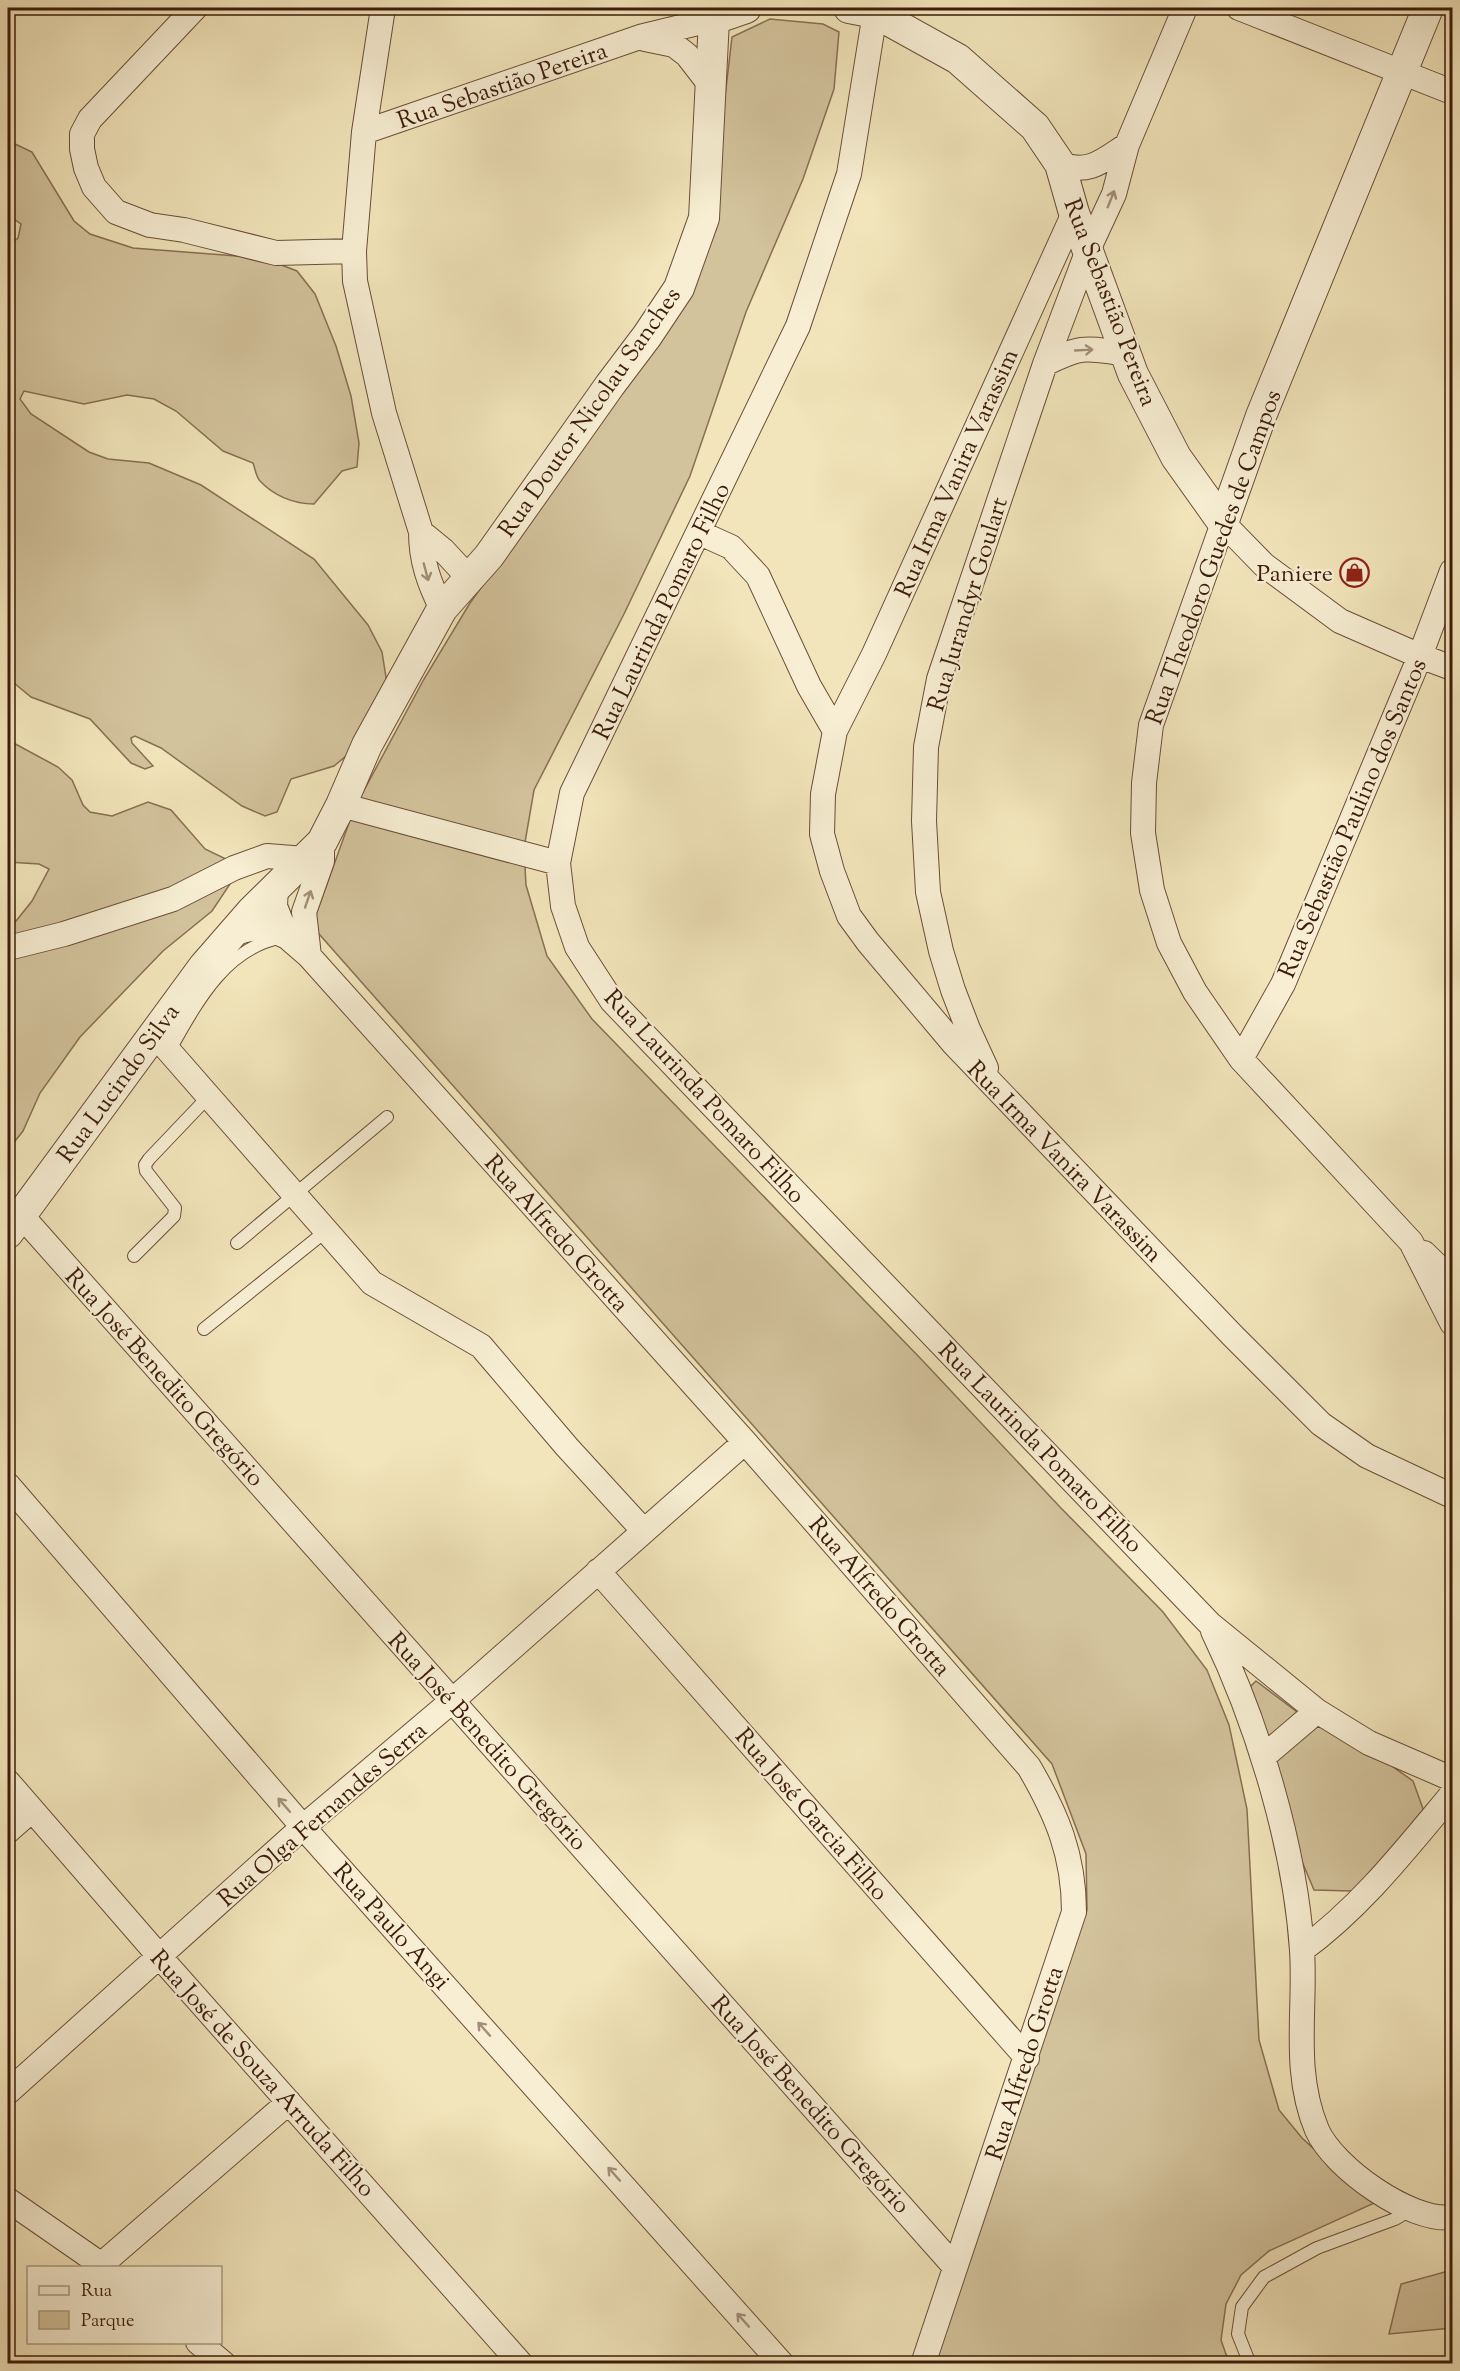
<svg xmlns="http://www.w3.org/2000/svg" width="1460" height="2371" font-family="'Sorts Mill Goudy',serif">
<rect width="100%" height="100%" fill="#f2e5bb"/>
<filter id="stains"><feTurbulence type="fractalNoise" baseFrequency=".00333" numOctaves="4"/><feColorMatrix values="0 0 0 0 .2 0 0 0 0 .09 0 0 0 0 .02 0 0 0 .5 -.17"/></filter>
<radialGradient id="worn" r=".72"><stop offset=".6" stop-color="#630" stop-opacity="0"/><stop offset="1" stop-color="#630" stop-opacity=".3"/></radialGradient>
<!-- green -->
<path fill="#d3c39d" stroke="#886f54" stroke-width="1.5" d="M 770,19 L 823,24 L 839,32 L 834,89 L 803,179 L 746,312 L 690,476 L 624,614 L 534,790 L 524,848 L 526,885 L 547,956 L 592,1019 L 922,1360 L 1060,1507 L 1163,1612 L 1207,1670 L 1229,1725 L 1247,1809 L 1259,2040 L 1279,2110 L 1302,2138 L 1339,2172 L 1381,2200 L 1269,2251 L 1241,2275 L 1226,2304 L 1221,2340 L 1229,2363 L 930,2363 L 991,2175 L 1087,1910 L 1086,1854 L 1052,1764 L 312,926 L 354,809 L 424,679 L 470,603 L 582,448 L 686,289 L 722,123 L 732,37 Z
M 13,143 L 32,152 L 74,221 L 90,234 L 133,248 L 263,258 L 297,271 L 315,294 L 336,346 L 351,396 L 359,443 L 357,467 L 342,471 L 314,504 C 294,504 274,496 260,481 C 256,477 255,468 253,463 L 223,451 L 176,411 L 154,399 L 127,395 L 84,404 L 24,391 L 20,399 L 31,414 L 89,452 L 108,459 L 149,463 L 201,485 L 314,559 L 368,625 L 382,652 L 388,690 L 364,741 L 334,766 L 291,779 L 277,812 L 265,816 L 242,806 L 161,748 L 135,736 L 131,738 L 132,743 L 153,766 L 145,769 L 131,763 L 90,719 L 31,697 L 8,678 L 8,246 L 18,238 L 21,224 L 8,215 L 8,149 Z
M 8,740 L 58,767 L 72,780 L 83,805 L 90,812 L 112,816 L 148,802 L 171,810 L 205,849 L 232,862 L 232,881 L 212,911 L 163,951 L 80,1037 L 40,1093 L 23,1131 L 8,1150 L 8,931 L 32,901 L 49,869 L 39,864 L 8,862 Z
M 1256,1681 L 1312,1723 L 1369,1750 L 1413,1781 L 1426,1817 L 1352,1891 L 1314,1890 L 1298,1852 L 1249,1694 L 1251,1686 Z
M 1452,2270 L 1452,2328 L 1389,2334 L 1401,2284 Z"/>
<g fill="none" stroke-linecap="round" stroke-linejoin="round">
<defs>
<path id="service" d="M 169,1051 C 196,1004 223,950 279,938
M 237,1243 L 387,1117
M 134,1256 L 174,1216 L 175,1208 L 146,1171 L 145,1165 L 149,1159 L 209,1096
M 204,1329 L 326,1231
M 1250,2364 L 1238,2334 L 1242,2307 L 1264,2277 L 1317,2248 L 1395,2219 L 1410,2210"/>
<path id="minor" d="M 195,8 L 90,119 L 82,134 L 82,149 L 86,168 L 94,187 L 116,212 L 150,225 L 184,230 L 276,253 L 354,251
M 383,8 L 364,132 L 354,251 L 355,281 L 384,413 L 421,532 C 421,561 429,583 442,609
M 1239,8 L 1452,92
M 875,13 L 849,174 L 798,326 L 572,793 L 558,863 L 563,906 L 577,947 L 612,1001 L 1210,1624 L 1317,1711 L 1369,1743 L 1452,1779
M 645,39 L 674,45 L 687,55 L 711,86
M 364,132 L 640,37 L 714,19 L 715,8
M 1060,164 C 1089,175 1104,160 1127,145
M 1074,213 L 874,654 L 835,731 L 823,794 L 822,834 L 832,871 L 849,916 L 868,942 L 954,1044 L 1233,1336 L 1321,1424 L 1367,1456 L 1452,1496
M 1045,364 C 1082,345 1086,348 1126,354
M 421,532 L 443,550 L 469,578
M 700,533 L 731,547 L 758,576 L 809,686 L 835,731
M 1452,668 L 1420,656 L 1340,621 L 1264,565 L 1223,523 L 1151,725 L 1144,783 L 1143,833 L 1152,890 L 1169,943 L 1195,992 L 1241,1059 L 1411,1242 L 1452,1323
M 341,805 L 558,863
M 276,887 L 275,906 L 287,937 L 309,956 L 745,1442 L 1029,1767 C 1057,1815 1074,1855 1074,1912 L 923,2364
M 230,935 C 254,926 264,926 287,937
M 8,948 L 64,934 L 173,899 L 234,868 L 267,856 L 305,859
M 309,956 L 304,912 L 322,861 L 322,842
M 154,1034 L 372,1283 L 481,1346 L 567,1447 L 643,1530
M 1241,1059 L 1283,984 L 1420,656 L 1452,571
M 986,1068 L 968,1029 L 953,990 L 941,951 L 928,892 L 924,821 L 926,747 L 939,679 L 1045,364 L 1088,250 L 1114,194 L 1127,145 L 1185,8
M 21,1215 L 955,2267
M 1424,1253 L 1452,1280
M 8,1485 L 303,1827 L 782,2364
M 598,1571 L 1027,2058
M 1213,1631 C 1258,1724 1295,1847 1302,1950 C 1306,2010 1292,2071 1317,2130 C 1333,2167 1411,2223 1452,2217
M 1263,1757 L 1317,1711
M 8,1782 L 159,1956 L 521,2364
M 8,1831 L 32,1810
M 1302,1950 C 1361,1907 1406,1849 1452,1794
M 8,2092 L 303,1827 L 452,1701 L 745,1442
M 8,2200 L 106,2268
M 102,2264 L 289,2102
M 198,2342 L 224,2364"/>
<path id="tertiary" d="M 849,8 L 875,13 L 958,59 L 1035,127 L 1060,164 L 1074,213 L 1133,374 L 1176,457 L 1223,523
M 1223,523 L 1261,416 L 1428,8
M 8,1233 L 204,966 L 251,912 L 322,842 L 341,805 L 367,745 L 442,609 L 489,556 L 610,385 L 647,336 L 679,288 L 704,218 L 714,19 L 746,8"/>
</defs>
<!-- service casing -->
<use href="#service" stroke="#6a4e38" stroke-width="14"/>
<!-- minor casing -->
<use href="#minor" stroke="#6a4e38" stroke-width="26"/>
<!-- tertiary casing -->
<use href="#tertiary" stroke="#6a4e38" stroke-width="32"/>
<!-- service -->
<use href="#service" stroke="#f7eed3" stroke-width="12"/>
<!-- minor -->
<use href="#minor" stroke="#f7eed3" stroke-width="24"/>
<!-- tertiary -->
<use href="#tertiary" stroke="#f7eed3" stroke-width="30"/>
</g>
<!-- one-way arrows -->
<defs><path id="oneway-shaft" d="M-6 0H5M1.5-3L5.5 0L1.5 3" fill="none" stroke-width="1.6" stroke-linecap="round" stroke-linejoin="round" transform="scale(1.5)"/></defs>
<g stroke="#a38f79">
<use href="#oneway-shaft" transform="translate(1111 199) rotate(-68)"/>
<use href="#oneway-shaft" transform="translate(1084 350) rotate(-3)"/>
<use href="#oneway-shaft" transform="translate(426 572) rotate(75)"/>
<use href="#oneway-shaft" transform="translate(308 899) rotate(-71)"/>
<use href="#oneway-shaft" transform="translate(284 1805) rotate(-131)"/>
<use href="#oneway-shaft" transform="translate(484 2029) rotate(-132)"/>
<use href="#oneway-shaft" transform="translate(614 2174) rotate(-132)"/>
<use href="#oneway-shaft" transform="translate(743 2320) rotate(-132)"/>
</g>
<!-- icons -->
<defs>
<symbol id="shop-ring" viewBox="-11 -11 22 22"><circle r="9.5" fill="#f7eed3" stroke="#8f2418" stroke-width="1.5"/><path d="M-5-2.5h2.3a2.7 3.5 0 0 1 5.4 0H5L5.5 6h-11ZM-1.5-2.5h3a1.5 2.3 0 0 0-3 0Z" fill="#8f2418"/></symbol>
</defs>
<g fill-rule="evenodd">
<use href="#shop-ring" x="1338" y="556" width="33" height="33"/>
</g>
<g text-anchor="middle" stroke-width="4.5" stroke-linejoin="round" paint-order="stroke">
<!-- street labels -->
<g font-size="24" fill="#3d1b0c" stroke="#f7eed3">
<text transform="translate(502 85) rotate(-19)" y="8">Rua Sebastião Pereira</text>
<text transform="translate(1111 302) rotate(69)" y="8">Rua Sebastião Pereira</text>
<text transform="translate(589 412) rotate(-55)" y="8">Rua Doutor Nicolau Sanches</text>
<text transform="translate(956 473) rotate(-66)" y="8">Rua Irma Vanira Varassim</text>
<text transform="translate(1213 557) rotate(-70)" y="8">Rua Theodoro Guedes de Campos</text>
<text transform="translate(967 604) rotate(-73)" y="8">Rua Jurandyr Goulart</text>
<text transform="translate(661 611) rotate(-64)" y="8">Rua Laurinda Pomaro Filho</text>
<text transform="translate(1352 818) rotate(-67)" y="8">Rua Sebastião Paulino dos Santos</text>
<text transform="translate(118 1083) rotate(-54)" y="8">Rua Lucindo Silva</text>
<text transform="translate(705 1096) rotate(47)" y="8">Rua Laurinda Pomaro Filho</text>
<text transform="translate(1065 1161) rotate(46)" y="8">Rua Irma Vanira Varassim</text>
<text transform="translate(557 1233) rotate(48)" y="8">Rua Alfredo Grotta</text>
<text transform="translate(165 1377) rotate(48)" y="8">Rua José Benedito Gregório</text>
<text transform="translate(1041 1447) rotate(46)" y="8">Rua Laurinda Pomaro Filho</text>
<text transform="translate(880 1596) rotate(49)" y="8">Rua Alfredo Grotta</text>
<text transform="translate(488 1741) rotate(48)" y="8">Rua José Benedito Gregório</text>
<text transform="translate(322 1814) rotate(-41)" y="8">Rua Olga Fernandes Serra</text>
<text transform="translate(812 1814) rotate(49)" y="8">Rua José Garcia Filho</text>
<text transform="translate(392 1926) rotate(48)" y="8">Rua Paulo Angi</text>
<text transform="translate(1024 2063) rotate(-72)" y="8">Rua Alfredo Grotta</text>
<text transform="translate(263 2073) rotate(48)" y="8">Rua José de Souza Arruda Filho</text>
<text transform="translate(811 2104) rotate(48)" y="8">Rua José Benedito Gregório</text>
</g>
<!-- poi labels -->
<g font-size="24" fill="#3d1b0c" stroke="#f7eed3" text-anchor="end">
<text x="1333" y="581">Paniere</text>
</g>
</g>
<!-- margin -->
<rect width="1460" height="2371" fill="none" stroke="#f2e5bb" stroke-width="30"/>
<rect x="9" y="9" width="1442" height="2353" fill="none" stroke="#3d1b0c" stroke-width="3"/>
<rect x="15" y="15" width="1430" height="2341" fill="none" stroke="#3d1b0c" stroke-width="1.5"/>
<!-- legend -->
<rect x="27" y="2266" width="195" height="78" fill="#f7eed3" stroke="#ad9a83" stroke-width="1.5"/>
<rect x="39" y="2286" width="30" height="9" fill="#f7eed3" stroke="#ad9a83" stroke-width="1.5"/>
<text x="81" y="2296" font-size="18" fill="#3d1b0c">Rua</text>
<rect x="39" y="2311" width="30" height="18" fill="#d3c39d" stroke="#ad9a83" stroke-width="1.5"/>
<text x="81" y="2326" font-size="18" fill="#3d1b0c">Parque</text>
<rect width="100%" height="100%" filter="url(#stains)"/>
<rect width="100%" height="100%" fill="url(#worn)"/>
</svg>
